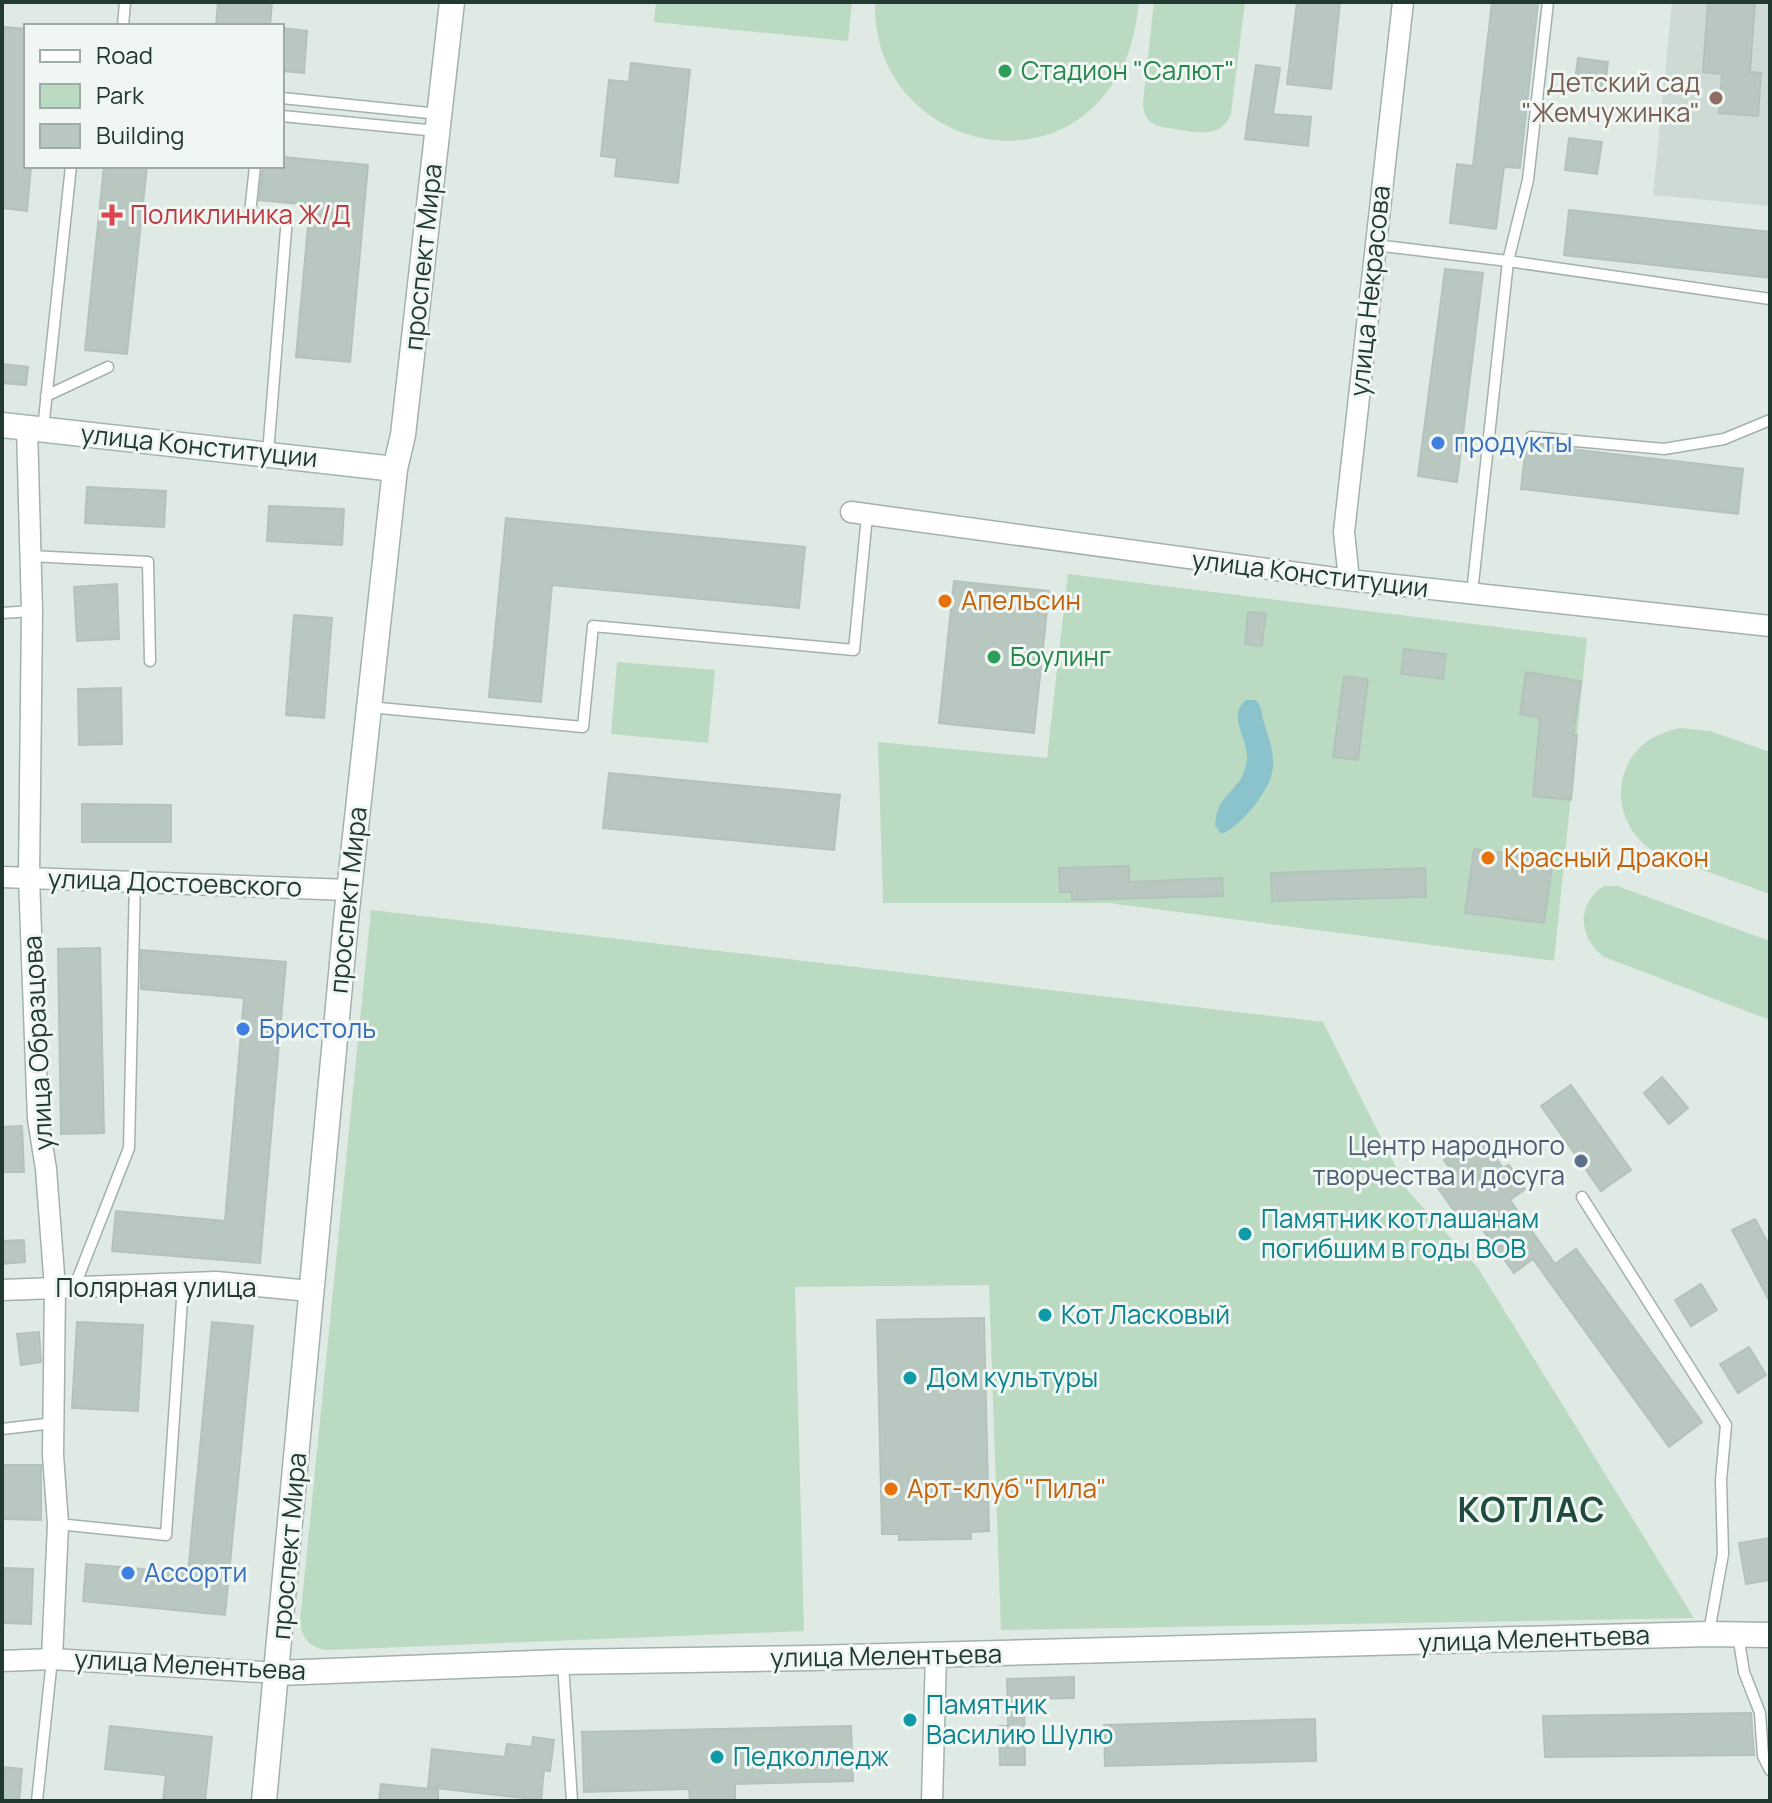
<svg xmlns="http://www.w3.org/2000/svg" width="1772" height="1803" font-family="Manrope,sans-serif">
<rect width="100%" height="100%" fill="#e0eae5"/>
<!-- built -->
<path fill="#cedad4" d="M 1672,2 L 1770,2 L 1770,206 L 1653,195 Z"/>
<!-- green -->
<path fill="#badac2" d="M 656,2 L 852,2 L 848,41 L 654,22 Z
M 875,2 L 1139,2 C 1136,26 1132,50 1120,72 C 1053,196 871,140 875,2 Z
M 1154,2 L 1245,2 L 1231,113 C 1221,143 1187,130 1162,127 C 1149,124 1143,116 1143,102 Z
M 1068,574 L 1587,638 L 1554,961 L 1109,903 L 883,903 L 878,742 L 1047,758 Z
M 617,662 L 715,670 L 708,743 L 611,734 Z
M 1680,728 L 1710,731 L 1770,752 L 1770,894 C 1745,885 1720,876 1694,867 C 1679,861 1662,857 1649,848 C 1626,831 1614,799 1625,771 C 1634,746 1655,733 1680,728 Z
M 1604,886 L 1617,886 L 1770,941 L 1770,1020 L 1604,957 C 1579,939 1575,904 1604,886 Z
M 371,910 L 1323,1022 L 1408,1191 L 1478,1268 L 1694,1618 L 1001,1630 L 989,1285 L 795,1287 L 804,1631 L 327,1650 C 310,1648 301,1638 300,1621 Z"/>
<!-- water -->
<path fill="#8bc3cc" d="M 1246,700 L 1256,700 C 1263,708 1261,715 1264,723 C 1269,739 1276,756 1272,773 C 1268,792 1240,828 1221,834 L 1215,825 C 1216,820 1216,812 1219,807 C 1230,787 1244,785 1247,759 C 1249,740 1226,716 1246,700 Z"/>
<!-- building -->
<path fill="#b9c7c1" stroke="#b3c3bc" stroke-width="2" d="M 218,2 L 272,2 L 270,26 L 216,26 Z
M 1297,2 L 1340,2 L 1331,89 L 1287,84 Z
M 1492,2 L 1538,2 L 1520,168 L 1504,167 L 1496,229 L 1450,223 L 1457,164 L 1473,166 Z
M 1708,2 L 1755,2 L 1750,72 L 1761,73 L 1758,116 L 1719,113 L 1722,74 L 1703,72 Z
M 5,27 L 26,29 L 26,166 L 31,166 L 27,211 L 2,208 L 2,51 Z
M 282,28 L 307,31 L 304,73 L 282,71 Z
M 1578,58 L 1608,62 L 1604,92 L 1574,88 Z
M 631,63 L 690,70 L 678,183 L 615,176 L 617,158 L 601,156 L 609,80 L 629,82 Z
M 1256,65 L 1280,68 L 1273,114 L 1311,117 L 1308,146 L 1245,139 Z
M 1569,138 L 1602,142 L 1597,174 L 1565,170 Z
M 282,157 L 368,165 L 350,362 L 296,357 L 310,205 L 259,200 L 263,166 L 282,166 Z
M 104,166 L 147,166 L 127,354 L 85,350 Z
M 1569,210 L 1770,232 L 1770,278 L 1564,255 Z
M 1445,269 L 1483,273 L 1457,482 L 1418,476 Z
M 2,364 L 28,367 L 26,385 L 2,383 Z
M 1526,444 L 1743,469 L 1738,514 L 1521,489 Z
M 87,487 L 166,491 L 164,527 L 85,523 Z
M 269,506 L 344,509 L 342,545 L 267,541 Z
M 506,518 L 805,547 L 799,608 L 552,585 L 541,702 L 489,697 Z
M 954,581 L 1049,591 L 1034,733 L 939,723 Z
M 117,584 L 119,639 L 77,641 L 74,587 Z
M 1248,612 L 1266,613 L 1262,646 L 1245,644 Z
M 294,615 L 332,618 L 324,718 L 286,715 Z
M 1404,649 L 1446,654 L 1443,679 L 1401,674 Z
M 1526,672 L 1581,681 L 1573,735 L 1577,735 L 1571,800 L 1533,796 L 1540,718 L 1520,714 Z
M 1344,676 L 1368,679 L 1358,760 L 1333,757 Z
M 121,688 L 122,744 L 79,745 L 78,689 Z
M 609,773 L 840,795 L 834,850 L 603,828 Z
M 82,804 L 171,805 L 171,842 L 82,842 Z
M 1474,849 L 1553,859 L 1544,923 L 1465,913 Z
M 1129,866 L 1129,882 L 1222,878 L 1223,896 L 1072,900 L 1072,892 L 1060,892 L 1059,868 Z
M 1425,868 L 1426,897 L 1272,901 L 1271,873 Z
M 100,948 L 104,1133 L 61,1134 L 58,949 Z
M 141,950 L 286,962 L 260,1263 L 112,1251 L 116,1211 L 225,1221 L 244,998 L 141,989 Z
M 1662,1077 L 1688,1108 L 1669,1124 L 1644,1093 Z
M 1571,1085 L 1631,1170 L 1601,1191 L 1541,1106 Z
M 22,1126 L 24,1172 L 2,1172 L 2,1127 Z
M 1486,1144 L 1503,1168 L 1509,1165 L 1525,1189 L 1510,1200 L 1555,1264 L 1576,1249 L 1702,1422 L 1669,1447 L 1533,1259 L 1514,1273 L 1477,1222 L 1467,1229 L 1433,1181 L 1450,1169 L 1444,1160 L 1457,1151 L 1463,1160 Z
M 1755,1219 L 1770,1247 L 1770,1302 L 1732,1230 Z
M 24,1240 L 25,1262 L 2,1264 L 2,1241 Z
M 1701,1284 L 1717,1310 L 1691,1326 L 1675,1300 Z
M 984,1318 L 989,1531 L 971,1532 L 971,1539 L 899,1540 L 899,1534 L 882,1534 L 877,1320 Z
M 77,1322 L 143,1325 L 138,1411 L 72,1408 Z
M 212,1322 L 253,1326 L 225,1615 L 83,1601 L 86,1564 L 188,1573 Z
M 39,1332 L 41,1362 L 21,1365 L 17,1334 Z
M 1749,1347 L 1766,1375 L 1738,1393 L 1720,1364 Z
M 2,1465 L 41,1465 L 41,1520 L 2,1519 Z
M 1770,1538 L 1770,1580 L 1746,1584 L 1739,1543 Z
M 2,1568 L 33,1569 L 31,1624 L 2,1623 Z
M 1074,1677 L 1074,1698 L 1024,1699 L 1025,1765 L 1000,1765 L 999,1726 L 1008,1726 L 1007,1679 Z
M 1751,1713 L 1754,1755 L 1545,1757 L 1543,1716 Z
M 1315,1719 L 1316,1761 L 1105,1766 L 1104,1725 Z
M 110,1726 L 212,1737 L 205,1801 L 163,1801 L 166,1775 L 105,1769 Z
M 851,1726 L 853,1781 L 735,1784 L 735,1801 L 690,1801 L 689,1789 L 584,1792 L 582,1732 Z
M 533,1737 L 554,1740 L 550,1771 L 544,1770 L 541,1800 L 428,1787 L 432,1749 L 505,1757 L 507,1744 L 532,1747 Z
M 2,1767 L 22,1769 L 19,1801 L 2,1801 Z
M 381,1784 L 438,1790 L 438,1801 L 379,1801 Z"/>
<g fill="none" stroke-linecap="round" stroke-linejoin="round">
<defs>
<path id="service" d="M 123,26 L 125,2
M 282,98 L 439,114
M 282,116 L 437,131
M 255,166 L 250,213 L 287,217 L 268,453
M 1375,245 L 1508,261 L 1528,180 L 1548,2
M 46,396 L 108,367
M 43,429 L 71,166
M 1531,437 L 1664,449 L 1724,439 L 1770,420
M 30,556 L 148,562 L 150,661
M 1472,593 L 1508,261 L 1770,299
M 2,613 L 32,611
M 369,707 L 583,727 L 593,626 L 854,650 L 867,516
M 1582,1197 L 1726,1425 L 1721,1480 L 1723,1554 L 1709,1632
M 74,1288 L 129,1148 L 135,880
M 2,1429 L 54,1423
M 58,1524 L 166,1535 L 183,1285
M 1738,1635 L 1744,1672 L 1760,1713 L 1763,1756 L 1770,1770
M 563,1663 L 572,1801
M 37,1801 L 52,1659"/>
<path id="minor" d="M 27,427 L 32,611 L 29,878 L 38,1119 L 46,1169 L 55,1288 L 53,1455 L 58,1524 L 52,1659
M 851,512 L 1349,580 L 1770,626
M 1349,580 L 1344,532 L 1403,2
M 2,877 L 349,890
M 2,1290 L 216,1282 L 310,1291
M 2,1661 L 52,1659 L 278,1673
M 932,1801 L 936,1654"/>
<path id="tertiary" d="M 278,1673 L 563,1662 L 810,1658 L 1708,1634 L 1770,1635
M 264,1801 L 347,910 L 395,469 L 403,435 L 452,2"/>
<path id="secondary" d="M 2,425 L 395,469"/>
</defs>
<!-- service casing -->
<use href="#service" stroke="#a3b1ac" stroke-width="13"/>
<!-- minor casing -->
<use href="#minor" stroke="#a3b1ac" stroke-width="23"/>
<!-- tertiary casing -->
<use href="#tertiary" stroke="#a3b1ac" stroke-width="27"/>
<!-- secondary casing -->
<use href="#secondary" stroke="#a0b5ad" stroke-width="27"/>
<!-- service -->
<use href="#service" stroke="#fff" stroke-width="10"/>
<!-- minor -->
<use href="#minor" stroke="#fff" stroke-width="20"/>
<!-- tertiary -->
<use href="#tertiary" stroke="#fff" stroke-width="24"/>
<!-- secondary -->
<use href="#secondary" stroke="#fff" stroke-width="24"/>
</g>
<!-- markers -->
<g fill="#2e9e5b" stroke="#f0f7f3" stroke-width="3">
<circle cx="1005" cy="71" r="8"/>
<circle cx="994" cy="657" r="8"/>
</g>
<circle fill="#8d6e63" stroke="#f0f7f3" stroke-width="3" cx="1716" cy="98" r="8"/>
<path fill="#e0444e" stroke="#f0f7f3" stroke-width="3" d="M108 203h8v8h8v8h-8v8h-8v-8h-8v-8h8z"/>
<g fill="#3f7fe0" stroke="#f0f7f3" stroke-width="3">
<circle cx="1438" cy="443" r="8"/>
<circle cx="243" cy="1029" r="8"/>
<circle cx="128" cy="1573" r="8"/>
</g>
<g fill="#e8710a" stroke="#f0f7f3" stroke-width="3">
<circle cx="945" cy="601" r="8"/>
<circle cx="1488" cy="858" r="8"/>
<circle cx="891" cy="1489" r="8"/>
</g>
<circle fill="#5c6f8a" stroke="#f0f7f3" stroke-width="3" cx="1581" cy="1161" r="8"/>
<g fill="#0f9aa8" stroke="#f0f7f3" stroke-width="3">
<circle cx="1245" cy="1234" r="8"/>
<circle cx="1045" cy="1315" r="8"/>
<circle cx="910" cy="1378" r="8"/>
<circle cx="910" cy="1720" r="8"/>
<circle cx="717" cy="1757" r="8"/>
</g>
<g text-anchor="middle" stroke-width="6" stroke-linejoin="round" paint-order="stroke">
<!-- leisure labels -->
<g font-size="26" fill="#27864d" stroke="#f0f7f3" text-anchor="start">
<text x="1021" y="80">Стадион "Салют"</text>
<text x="1010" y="666">Боулинг</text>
</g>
<!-- education labels -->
<g font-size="26" fill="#785e54" stroke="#f0f7f3" text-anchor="end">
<text x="1700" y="92">Детский сад<tspan x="1700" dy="30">"Жемчужинка"</tspan></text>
</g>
<!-- health labels -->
<g font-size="26" fill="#be3a42" stroke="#f0f7f3" text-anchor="start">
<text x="130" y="224">Поликлиника Ж/Д</text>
</g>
<!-- street labels -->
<g font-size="26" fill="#223932" stroke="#f0f7f3">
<text transform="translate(423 257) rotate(-84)" y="9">проспект Мира</text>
<text transform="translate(1370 291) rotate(-84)" y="9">улица Некрасова</text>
<text transform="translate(199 446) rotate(6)" y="9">улица Конституции</text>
<text transform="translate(1310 574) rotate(7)" y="9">улица Конституции</text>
<text transform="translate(175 883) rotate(2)" y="9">улица Достоевского</text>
<text transform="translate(348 900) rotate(-84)" y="9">проспект Мира</text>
<text transform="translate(38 1043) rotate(-93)" y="9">улица Образцова</text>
<text x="156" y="1297">Полярная улица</text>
<text transform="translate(289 1546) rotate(-85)" y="9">проспект Мира</text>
<text transform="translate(1534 1639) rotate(-2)" y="9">улица Мелентьева</text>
<text transform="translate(886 1656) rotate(-1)" y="9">улица Мелентьева</text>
<text transform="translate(190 1665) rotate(3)" y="9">улица Мелентьева</text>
</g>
<!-- shop labels -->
<g font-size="26" fill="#366cbe" stroke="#f0f7f3" text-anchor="start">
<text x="1454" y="452">продукты</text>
<text x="259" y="1038">Бристоль</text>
<text x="144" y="1582">Ассорти</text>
</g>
<!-- food labels -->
<g font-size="26" fill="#c56008" stroke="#f0f7f3" text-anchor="start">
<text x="961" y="610">Апельсин</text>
<text x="1504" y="867">Красный Дракон</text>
<text x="907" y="1498">Арт-клуб "Пила"</text>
</g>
<!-- service labels -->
<g font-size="26" fill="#4e5e75" stroke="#f0f7f3" text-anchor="end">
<text x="1565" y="1155">Центр народного<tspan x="1565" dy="30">творчества и досуга</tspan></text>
</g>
<!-- culture labels -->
<g font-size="26" fill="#0d838f" stroke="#f0f7f3" text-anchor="start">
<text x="1261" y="1228">Памятник котлашанам<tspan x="1261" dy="30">погибшим в годы ВОВ</tspan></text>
<text x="1061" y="1324">Кот Ласковый</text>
<text x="926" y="1387">Дом культуры</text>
<text x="926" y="1714">Памятник<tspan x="926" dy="30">Василию Шулю</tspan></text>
<text x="733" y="1766">Педколледж</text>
</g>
<!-- district labels -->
<g font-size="34" font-weight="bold" letter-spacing="2" fill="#1f4a3f" stroke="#f0f7f3">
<text x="1532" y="1522">КОТЛАС</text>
</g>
</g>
<!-- border -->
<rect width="1772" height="1803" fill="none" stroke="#223932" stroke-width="8"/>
<!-- legend -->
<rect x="24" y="24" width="260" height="144" fill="#f0f7f3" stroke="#9eaba6" stroke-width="2"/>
<rect x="40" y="50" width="40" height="12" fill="#ffffff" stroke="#9eaba6" stroke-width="2"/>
<text x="96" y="64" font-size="24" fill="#223932">Road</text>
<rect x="40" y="84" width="40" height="24" fill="#badac2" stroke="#9eaba6" stroke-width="2"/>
<text x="96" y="104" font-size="24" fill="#223932">Park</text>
<rect x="40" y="124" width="40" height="24" fill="#b9c7c1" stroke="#9eaba6" stroke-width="2"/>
<text x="96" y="144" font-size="24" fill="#223932">Building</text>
</svg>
